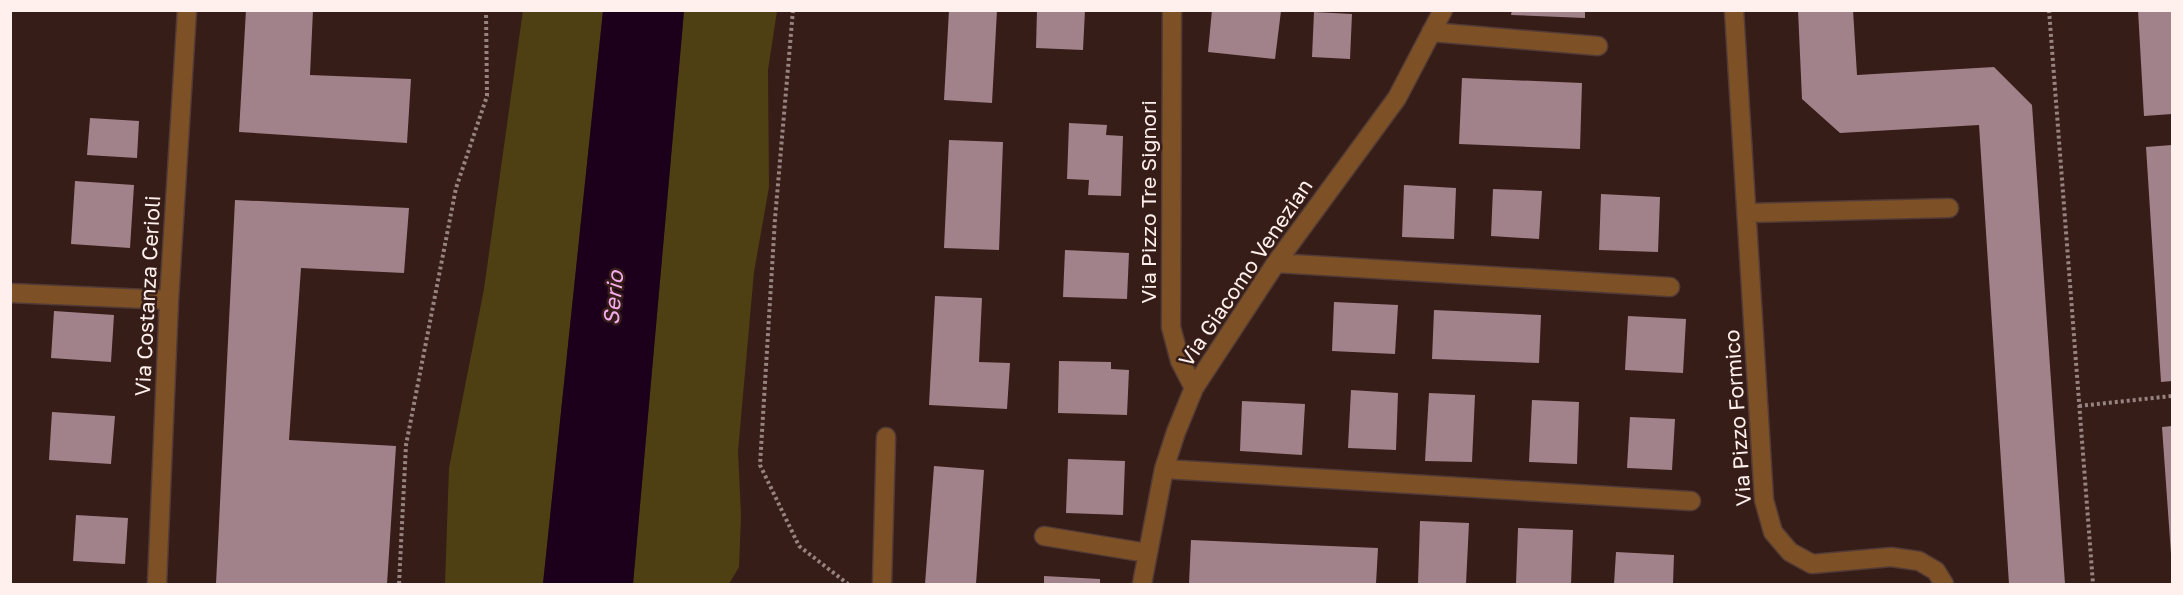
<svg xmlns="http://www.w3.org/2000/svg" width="2183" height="595" font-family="'Golos Text',sans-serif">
<rect width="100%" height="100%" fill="#361d18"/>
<!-- green -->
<path fill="#4e4012" d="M 523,10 L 603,11 L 543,584 L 445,584 L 449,468 L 484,289 Z
M 684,11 L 777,11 L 768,70 L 769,187 L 754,272 L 738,451 L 741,516 L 739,567 L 729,584 L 633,584 Z"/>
<!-- water -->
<path fill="#1c001b" d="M 603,11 L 684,11 L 633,584 L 543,584 Z"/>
<!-- building -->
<path fill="#a1828a" d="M 246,10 L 313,10 L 310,75 L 411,79 L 407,143 L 239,132 Z
M 949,10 L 997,10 L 992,103 L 944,100 Z
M 1037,10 L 1085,10 L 1083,50 L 1036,48 Z
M 1212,10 L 1281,11 L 1275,59 L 1208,52 Z
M 1512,10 L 1585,10 L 1585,18 L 1511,15 Z
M 1798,10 L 1853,10 L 1857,75 L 1994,67 L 2032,105 L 2065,584 L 2009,584 L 1979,125 L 1840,133 L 1802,99 Z
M 2138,10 L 2172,10 L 2172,114 L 2144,116 Z
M 1314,12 L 1352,14 L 1350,59 L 1312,57 Z
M 1462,78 L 1582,83 L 1580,149 L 1459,144 Z
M 90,118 L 139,121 L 137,158 L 87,155 Z
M 1069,123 L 1107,125 L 1106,135 L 1123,136 L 1121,196 L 1088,195 L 1089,180 L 1067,179 Z
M 949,140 L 1003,142 L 999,250 L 944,248 Z
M 2172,145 L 2172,381 L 2161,382 L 2146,147 Z
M 75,181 L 134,185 L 130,248 L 71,244 Z
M 1404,185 L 1456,188 L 1454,239 L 1402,237 Z
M 1493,189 L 1542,191 L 1539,239 L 1491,236 Z
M 1601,194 L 1660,197 L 1658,252 L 1599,250 Z
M 235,200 L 409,208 L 404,273 L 301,268 L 289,440 L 396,446 L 387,584 L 216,584 Z
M 1065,250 L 1129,253 L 1127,299 L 1063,297 Z
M 935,296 L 982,298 L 979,362 L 1010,363 L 1007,409 L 929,405 Z
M 1334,302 L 1398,305 L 1395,354 L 1332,351 Z
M 1434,310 L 1541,315 L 1539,363 L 1432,359 Z
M 54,311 L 114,315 L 111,362 L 51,358 Z
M 1628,316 L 1686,319 L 1683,373 L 1625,370 Z
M 1059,361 L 1111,362 L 1111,369 L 1129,370 L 1127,415 L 1058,413 Z
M 1351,390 L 1398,393 L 1396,450 L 1348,448 Z
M 1429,393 L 1475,395 L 1472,462 L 1425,461 Z
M 1532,400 L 1579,402 L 1577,464 L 1529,462 Z
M 1242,401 L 1305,404 L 1302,455 L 1240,451 Z
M 52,412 L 115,416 L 111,464 L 49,460 Z
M 1630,417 L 1675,419 L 1672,470 L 1627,468 Z
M 2172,426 L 2172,554 L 2171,554 L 2162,427 Z
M 1068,459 L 1125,461 L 1123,515 L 1066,513 Z
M 934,466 L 984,470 L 976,584 L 925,584 Z
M 76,515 L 128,518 L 125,564 L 73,561 Z
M 1420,521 L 1469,523 L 1466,584 L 1418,584 Z
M 1518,528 L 1573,530 L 1571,584 L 1516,584 Z
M 1191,540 L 1378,548 L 1376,584 L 1189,584 Z
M 1616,552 L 1674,555 L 1673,584 L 1614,584 Z
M 1044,576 L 1100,579 L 1100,584 L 1044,584 Z"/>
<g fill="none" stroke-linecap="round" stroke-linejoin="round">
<defs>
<path id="minor" d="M 1172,10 L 1171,327 L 1180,361 L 1194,388
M 1734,10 L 1764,500 L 1773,532 L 1790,552 L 1812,564 L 1891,557 L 1919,561 L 1936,571 L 1944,584
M 1431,32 L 1598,46
M 1747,213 L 1949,208
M 1276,263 L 1670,287
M 10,293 L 169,300
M 1164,469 L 1691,501
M 1044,536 L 1147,553
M 157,584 L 169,300 L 187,10
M 882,584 L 886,437
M 1142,584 L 1164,469 L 1176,432 L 1194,388 L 1276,263 L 1397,98 L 1443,10"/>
</defs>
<!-- minor casing -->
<use href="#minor" stroke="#523b36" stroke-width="21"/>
<!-- path -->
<path stroke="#97837f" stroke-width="4" stroke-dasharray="3 3" stroke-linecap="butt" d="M 793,10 L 775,219 L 760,465 L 799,546 L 848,584
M 2049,10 L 2093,584
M 2079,406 L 2172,396
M 399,584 L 406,445 L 456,188 L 487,96 L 486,10"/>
<!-- minor -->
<use href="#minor" stroke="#7d5026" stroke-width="18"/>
</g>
<g text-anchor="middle" stroke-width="5" stroke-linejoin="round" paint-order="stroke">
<!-- street labels -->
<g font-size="21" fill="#fff0ed" stroke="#361d18">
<text transform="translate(1149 202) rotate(-90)" y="7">Via Pizzo Tre Signori</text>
<text transform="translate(1246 273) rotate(-56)" y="7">Via Giacomo Venezian</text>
<text transform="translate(148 296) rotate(-87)" y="7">Via Costanza Cerioli</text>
<text transform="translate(1738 418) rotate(-94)" y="7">Via Pizzo Formico</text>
</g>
<!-- water labels -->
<g font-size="22" font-style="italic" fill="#f6abef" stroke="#361d18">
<text transform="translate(613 298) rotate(-85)" y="8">Serio</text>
</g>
</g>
<!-- border -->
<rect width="2183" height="595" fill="none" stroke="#fff0ed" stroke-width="24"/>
</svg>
